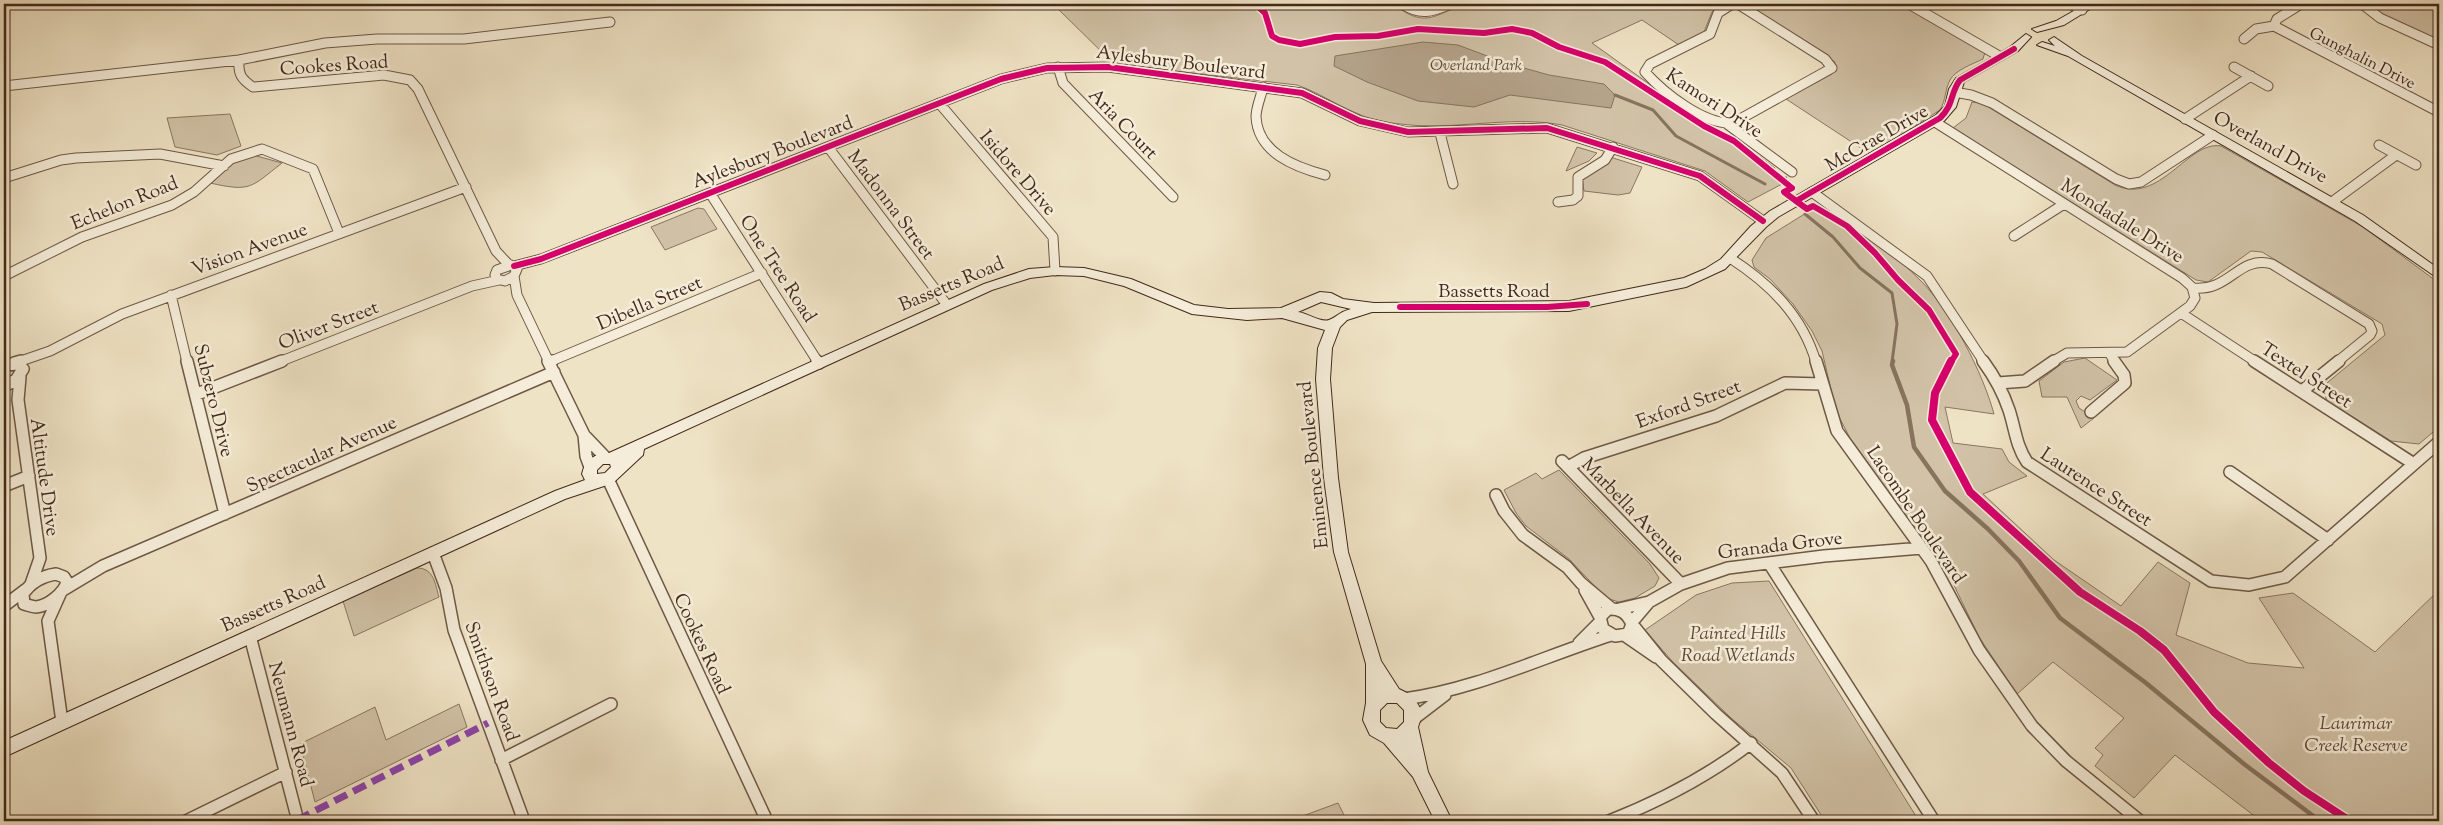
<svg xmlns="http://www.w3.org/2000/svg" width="2443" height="825" font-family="'Sorts Mill Goudy',serif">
<rect width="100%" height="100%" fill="#efe3c5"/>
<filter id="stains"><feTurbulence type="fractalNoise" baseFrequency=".004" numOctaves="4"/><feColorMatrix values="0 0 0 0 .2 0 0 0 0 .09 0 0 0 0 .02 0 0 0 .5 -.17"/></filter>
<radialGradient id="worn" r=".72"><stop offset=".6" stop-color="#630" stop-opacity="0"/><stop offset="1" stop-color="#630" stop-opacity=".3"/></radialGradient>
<!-- green -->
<path fill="#d2c3a8" stroke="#8a7662" d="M 1053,4 L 1393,4 C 1424,27 1431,18 1463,4 L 1722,4 L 1712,12 L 1704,32 L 1679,45 L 1642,20 L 1592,43 L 1715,131 L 1733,137 L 1775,168 L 1773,172 L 1780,177 L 1787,177 L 1782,184 L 1748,202 L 1705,171 L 1562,125 C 1509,115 1454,131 1401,124 C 1387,123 1369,119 1356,113 C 1336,105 1318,92 1297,85 L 1114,64 Z
M 1743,4 L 1902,4 L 1985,52 L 1983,59 C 1973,64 1955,70 1950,80 C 1945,89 1946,100 1940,110 L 1870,154 L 1786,99 L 1832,74 L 1835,62 Z
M 2367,4 L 2439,4 L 2439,42 L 2378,13 Z
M 1972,102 L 1982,103 L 2115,185 C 2160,206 2188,140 2221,146 L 2363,227 L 2439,283 L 2439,427 L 2419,444 L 2391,441 L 2327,401 L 2322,387 L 2385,335 L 2382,324 L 2262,252 L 2251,251 L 2208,282 L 2196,280 L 1953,128 L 1966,118 Z
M 230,114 L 241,146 L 217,155 L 175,147 L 167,118 Z
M 1577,147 L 1597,153 L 1589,161 L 1566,171 Z
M 253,155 L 282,163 C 250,188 251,192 210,183 L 235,161 Z
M 1610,157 L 1642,167 L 1630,193 L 1618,195 L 1584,191 L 1582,178 Z
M 1824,206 C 1856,230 1893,252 1921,281 C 1951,311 1983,373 1994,414 L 1945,407 L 1953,443 L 2002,449 L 2009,462 L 2027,476 L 1983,494 L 2054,560 L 2121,606 L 2158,562 L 2190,583 L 2176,635 L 2248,663 L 2304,668 L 2259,598 L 2293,593 L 2375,652 L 2439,590 L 2439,821 L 2261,821 L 2175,755 L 2134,798 L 2095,766 L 2103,755 L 2095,748 L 2124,718 L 2053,662 L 2017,694 L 1979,637 L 1949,575 L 1850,438 L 1836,411 L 1822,351 L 1812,331 L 1793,304 L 1770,279 L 1754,267 L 1752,260 L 1766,238 L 1814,208 Z
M 698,208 L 704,209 L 717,229 L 665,250 L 651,227 Z
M 2085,358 L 2117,380 L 2090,400 L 2081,396 L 2076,401 L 2079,408 L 2094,418 L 2081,428 L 2067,397 L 2042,397 L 2039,381 L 2064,362 Z
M 1559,470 L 1650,564 L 1659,578 L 1655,586 L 1635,598 L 1619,602 L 1606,598 L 1569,559 L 1526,526 L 1516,513 L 1504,490 L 1536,473 L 1542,479 Z
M 417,568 C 434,568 435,584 439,597 L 354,636 L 343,601 Z
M 1769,581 L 1919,821 L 1825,821 L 1791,768 L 1731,718 L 1672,661 L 1645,630 L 1696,595 L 1732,583 Z
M 459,704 L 467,727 L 315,802 L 300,744 L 375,707 L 386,740 Z
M 1338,803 L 1347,821 L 1289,821 Z"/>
<!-- water -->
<path fill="#b5a48b" stroke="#87735e" d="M 1423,42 L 1458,45 L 1506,63 L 1549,75 L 1604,84 L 1615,95 L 1611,108 L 1510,95 L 1474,107 L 1418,101 L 1367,82 L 1334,66 L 1335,56 Z"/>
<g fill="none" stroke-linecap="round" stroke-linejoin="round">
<!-- stream-far1 -->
<path stroke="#87735e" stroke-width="3" d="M 1615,95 L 1653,110 L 1676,136 L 1765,184
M 1805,214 L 1833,237 L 1860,268 L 1892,293 L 1897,324 L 1892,362"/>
<!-- stream -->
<path stroke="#87735e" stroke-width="4.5" d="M 1893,361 L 1892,365 L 1907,405 L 1914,447 L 1945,491 L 1988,529 L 2019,561 L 2060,618 L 2146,683 L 2244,764 L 2320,821"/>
<defs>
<path id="street-far1" d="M 1402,4 C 1420,16 1432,12 1451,4
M 1732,4 L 1718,13 L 1710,34 L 1650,64 L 1645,72 C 1664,93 1704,125 1733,123 L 1832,68 L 1825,59 L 1738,4
M 1909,4 L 1999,56
M 2070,4 L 2082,10
M 2301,4 L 2277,19 L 2274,26 L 2439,112
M 2362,4 L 2380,18 L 2439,45
M 2244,39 L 2256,29 L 2274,26
M 239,60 C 238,74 241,79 253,87 L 384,75 L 410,80 L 418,89 L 496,251 L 509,265
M 1058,67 L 1063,83 L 1173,197
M 2234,67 L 2268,86
M 4,86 L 239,60 L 325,43 L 377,39 L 464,39 L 610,22
M 1263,87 C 1261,97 1256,107 1256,117 C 1258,153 1295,167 1325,175
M 1954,92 L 1971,95 L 1992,103 L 2116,179 L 2129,184 L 2141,182 L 2213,135
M 939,103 L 1053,237 L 1055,271
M 2185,119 L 2251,76
M 1935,122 L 2182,278 L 2192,287 L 2195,298 L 2190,306 L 2127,352 L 2067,353 L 2052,362
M 1727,124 L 1792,172
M 1440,133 L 1453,184
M 2379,145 L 2416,165
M 828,147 L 947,305
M 4,178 L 61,160 L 76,158 L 160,154 L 224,166
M 1812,192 L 1927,276 L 1984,362
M 710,193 L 818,362
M 1558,202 L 1573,200 L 1578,196 L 1578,177 L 1605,160 L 1613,147
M 2332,202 L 2396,155
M 2014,236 L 2064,204
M 1730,258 C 1770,284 1802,315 1816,362
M 511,265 L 517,269 L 514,276 L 505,281 L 497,279 L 495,275 L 497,270 Z
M 514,266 L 541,259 L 1001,79 L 1047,68 L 1108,67 L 1302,93 L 1360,121 L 1408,132 L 1547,128 L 1700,176 L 1763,221
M 4,276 L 82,237 L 172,205 L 194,192 L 231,159 L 262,149 L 313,169 L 339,233
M 514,276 L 517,295 L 549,362
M 2193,288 C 2230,292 2238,255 2272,264 L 2369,324 L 2372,331 L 2370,335 L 2337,362
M 171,295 L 187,362
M 2181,313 L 2256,362
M 2110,354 L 2115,362
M 18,362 L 50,351 L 122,314 L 466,187
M 279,362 L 472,286 L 499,280
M 549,362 L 762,273"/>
<path id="street" d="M 187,361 L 225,514
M 548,361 L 584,435 L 606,458
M 817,361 L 819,363
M 1816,361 L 1837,431 L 1931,561 L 1979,650 L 2032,726 L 2066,761 L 2140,821
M 1983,361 C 1994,376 2003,392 2009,410 C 2015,428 2016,446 2027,462 L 2211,581 L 2249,585 L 2285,577 L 2439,442
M 2254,361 L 2414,464
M 549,362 L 552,361
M 14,363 L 21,361
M 4,365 L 18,364 L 23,369 L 16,380 L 4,386
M 20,377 L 18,400 L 40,558 L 31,584
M 1998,383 L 2025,381 L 2054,361
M 2302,391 L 2339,361
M 197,394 L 282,361
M 2091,412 L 2125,383 L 2124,375 L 2114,361
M 584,435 L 586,456 L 590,467
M 1562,461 L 1681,584
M 1568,467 L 1584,458 L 1716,416 L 1785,383 L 1822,384
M 2230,472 L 2328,540
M 608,479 L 767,821
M 4,486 L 29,476
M 1496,495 L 1504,511 L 1523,535 L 1567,567 L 1581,583 L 1612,609
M 433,553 L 446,588 L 454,630 L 524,821
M 1769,563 L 1934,821
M 56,574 L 64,577 L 67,582 C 64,593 48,606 36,607 C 32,607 28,605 24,604 L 23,594 C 31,582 42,576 56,574 Z
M 63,590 L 103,566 L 554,372
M 1585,590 L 1600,617
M 61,592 L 48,621 L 62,722
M 4,606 L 25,590
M 1608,609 C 1620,608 1627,613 1632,624 L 1628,634 L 1615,636 L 1603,629 L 1600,617 Z
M 1619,609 L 1649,602 L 1681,584 L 1728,568 L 1824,556 L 1922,548
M 1632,622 L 1649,602
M 1632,624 L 1661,660 L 1716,714 L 1782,773 L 1814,821
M 1624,635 L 1656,657
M 250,636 L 298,821
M 1579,643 L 1600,622
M 1404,699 C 1477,689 1542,657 1611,635
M 1415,718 L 1445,695
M 501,760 L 611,704
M 186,821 L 286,772
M 1609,821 C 1660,801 1707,777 1751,743"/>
<path id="secondary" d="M 2086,4 L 2098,4 L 2064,25 L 2037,32 L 2032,29 L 2056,21 Z
M 2026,34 L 2031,37 L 2018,51 L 1964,82 L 1956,107 L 1944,121 L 1778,217 L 1766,227 L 1725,269 L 1686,287 L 1569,311 L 1372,312 L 1347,320 L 1340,327 L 1332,348 L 1330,379 L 1338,478 L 1348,552 L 1381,661 L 1399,689 L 1413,696 L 1420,708 L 1421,718 L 1418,727 L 1428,772 L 1452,821 L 1435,821 L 1413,777 L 1384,743 L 1370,735 L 1363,720 L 1366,703 L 1366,664 L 1334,552 L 1324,478 L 1316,379 L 1318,348 L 1325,330 L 1282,318 L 1247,320 L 1192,314 L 1124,286 L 1084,276 L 1055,275 L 1030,278 L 992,290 L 644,449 L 643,455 L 613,483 L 565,499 L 4,757 L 4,741 L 555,491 L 585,480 L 582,474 C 585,460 595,453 609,453 L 984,284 L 1029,269 L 1055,267 L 1084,268 L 1131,279 L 1194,305 L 1228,309 L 1281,308 L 1320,292 L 1331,293 L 1343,299 L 1374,303 L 1569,301 L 1684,278 L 1705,269 L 1721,259 L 1751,226 L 1770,211 L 1936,115 L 1945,106 L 1949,89 L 1956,78 L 2010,47 ZM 1321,302 L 1351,309 C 1339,312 1337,317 1329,320 C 1321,323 1307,313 1298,312 ZM 603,464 L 610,464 L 611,467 L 605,473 L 597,474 L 597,470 ZM 1387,703 L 1397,703 L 1404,710 L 1404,722 L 1397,729 L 1386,728 L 1380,722 L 1380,710 Z
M 2054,37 L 2082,56 L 2363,215 L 2439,269 L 2439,279 L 2355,221 L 2068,56 L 2037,45 L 2042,42 L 2055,46 L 2049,40 Z"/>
</defs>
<!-- street-far1 casing -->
<use href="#street-far1" stroke="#6e5846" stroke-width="11"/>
<!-- street casing -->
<use href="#street" stroke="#6e5846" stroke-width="14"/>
<!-- secondary casing -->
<use href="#secondary" stroke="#43291b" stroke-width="2"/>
<!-- street-far1 -->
<use href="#street-far1" stroke="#f5edd9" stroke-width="9"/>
<!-- street -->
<use href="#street" stroke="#f5edd9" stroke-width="11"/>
<!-- secondary -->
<use href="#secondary" fill="#f5edd9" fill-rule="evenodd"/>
<!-- quiet -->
<path stroke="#8e44ad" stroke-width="7" stroke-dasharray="14 7" stroke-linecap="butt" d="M 297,820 L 488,723"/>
<defs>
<path id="cycleway-far1" d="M 1255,4 L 1265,13 L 1272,36 L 1279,40 L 1300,44 L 1335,37 L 1378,36 L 1418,29 L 1484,33 L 1512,29 L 1532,33 L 1559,47 L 1605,62 L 1704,126 L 1734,141 L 1792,188 L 1784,192 L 1807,209 L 1813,206 L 1847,226 L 1875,253 L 1898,280 L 1929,310 L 1956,354 L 1951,362
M 1796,201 L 1940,118 C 1954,105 1950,93 1960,80 L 2014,49
M 514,266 L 541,259 L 1001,79 L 1047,68 L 1108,67 L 1302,93 L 1360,121 L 1408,132 L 1547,128 L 1700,176 L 1763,221
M 1400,307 L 1547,307 L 1587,304"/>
<path id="cycleway" d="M 1951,361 L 1935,393 L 1932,420 L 1970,492 L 2080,592 L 2140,631 L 2164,650 L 2214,712 L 2269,763 L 2304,791 L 2350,821"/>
</defs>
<!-- cycleway-far1 casing -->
<use href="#cycleway-far1" stroke="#f5edd9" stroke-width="9"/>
<!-- cycleway casing -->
<use href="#cycleway" stroke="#f5edd9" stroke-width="11"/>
<!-- cycleway-far1 -->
<use href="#cycleway-far1" stroke="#d6006c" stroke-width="6"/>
<!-- cycleway -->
<use href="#cycleway" stroke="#d6006c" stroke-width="8"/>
</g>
<g text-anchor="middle" stroke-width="5" stroke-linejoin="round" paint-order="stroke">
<!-- far-street labels -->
<g font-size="16" fill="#43291b" stroke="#f5edd9">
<text transform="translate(2363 57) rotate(27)" y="6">Gunghalin Drive</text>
</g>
<!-- far-park labels -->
<g font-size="16" font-style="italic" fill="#604837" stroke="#f5edd9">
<text x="1476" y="70">Overland Park</text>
</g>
<!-- street labels -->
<g font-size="19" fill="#43291b" stroke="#f5edd9">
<text transform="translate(1181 61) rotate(7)" y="7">Aylesbury Boulevard</text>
<text transform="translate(334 64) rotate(-4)" y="7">Cookes Road</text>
<text transform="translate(1715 102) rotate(33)" y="7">Kamori Drive</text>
<text transform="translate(1124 123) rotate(46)" y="7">Aria Court</text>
<text transform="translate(1876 137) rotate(-30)" y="7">McCrae Drive</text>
<text transform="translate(2271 146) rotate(29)" y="7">Overland Drive</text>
<text transform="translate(772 151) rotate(-21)" y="7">Aylesbury Boulevard</text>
<text transform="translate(1019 172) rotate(49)" y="7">Isidore Drive</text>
<text transform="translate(124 202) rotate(-22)" y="7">Echelon Road</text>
<text transform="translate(892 204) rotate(53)" y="7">Madonna Street</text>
<text transform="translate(2123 220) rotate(32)" y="7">Mondadale Drive</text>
<text transform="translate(249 248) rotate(-20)" y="7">Vision Avenue</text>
<text transform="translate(779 268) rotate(57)" y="7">One Tree Road</text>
<text transform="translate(951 283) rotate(-23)" y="7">Bassetts Road</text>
<text x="1494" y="297">Bassetts Road</text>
<text transform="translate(649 302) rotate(-23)" y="7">Dibella Street</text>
<text transform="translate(328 324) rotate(-21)" y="7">Oliver Street</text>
<text transform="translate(2307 374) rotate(33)" y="7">Textel Street</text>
<text transform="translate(215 400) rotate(76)" y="7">Subzero Drive</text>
<text transform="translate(1688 403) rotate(-20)" y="7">Exford Street</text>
<text transform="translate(321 453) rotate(-24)" y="7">Spectacular Avenue</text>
<text transform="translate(1312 465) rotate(-96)" y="7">Eminence Boulevard</text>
<text transform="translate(46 477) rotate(82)" y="7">Altitude Drive</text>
<text transform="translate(2097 486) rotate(33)" y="7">Laurence Street</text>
<text transform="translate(1634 510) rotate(46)" y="7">Marbella Avenue</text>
<text transform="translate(1917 514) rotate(56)" y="7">Lacombe Boulevard</text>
<text transform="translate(1780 544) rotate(-7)" y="7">Granada Grove</text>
<text transform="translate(273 603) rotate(-24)" y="7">Bassetts Road</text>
<text transform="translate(703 643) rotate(65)" y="7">Cookes Road</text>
<text transform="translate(493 681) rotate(70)" y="7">Smithson Road</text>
<text transform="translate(292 724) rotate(75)" y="7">Neumann Road</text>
</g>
<!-- park labels -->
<g font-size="19" font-style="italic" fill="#604837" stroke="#f5edd9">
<text x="1738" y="639">Painted Hills<tspan x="1738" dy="22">Road Wetlands</tspan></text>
<text x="2356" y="729">Laurimar<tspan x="2356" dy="22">Creek Reserve</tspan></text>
</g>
</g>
<!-- margin -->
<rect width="2443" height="825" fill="none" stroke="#efe3c5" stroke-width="20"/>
<rect x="5" y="5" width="2433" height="815" fill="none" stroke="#43291b" stroke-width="2.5"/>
<rect x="10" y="10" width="2423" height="805" fill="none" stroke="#43291b"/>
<rect width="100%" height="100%" filter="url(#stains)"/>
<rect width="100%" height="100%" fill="url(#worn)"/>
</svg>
